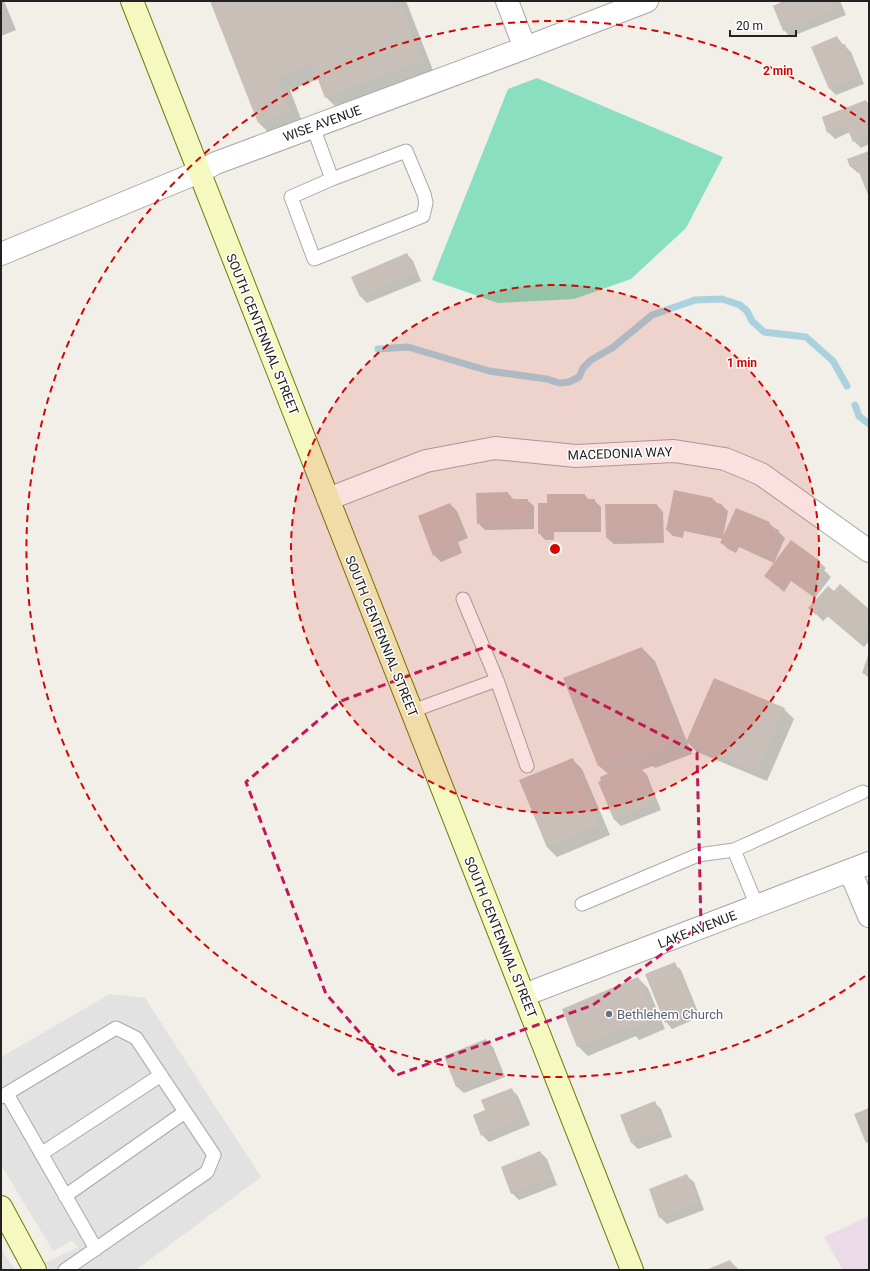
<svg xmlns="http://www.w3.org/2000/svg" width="870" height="1271" font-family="Roboto,sans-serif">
<rect width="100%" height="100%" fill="#f2efe9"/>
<!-- industrial -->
<path fill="#ebdbe8" d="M 869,1216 L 869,1270 L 843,1270 L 824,1237 Z"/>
<!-- pitch -->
<path fill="#89dfbf" d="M 537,78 L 723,157 L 686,228 L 631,279 L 574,299 L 498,303 L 432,280 L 508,89 Z"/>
<!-- parking -->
<path fill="#e2e2e2" d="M 110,994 L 145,998 L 261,1177 L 136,1270 L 50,1270 L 45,1263 L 78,1247 L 72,1241 L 53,1251 L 1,1165 L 1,1057 Z
M 1,1249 L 15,1270 L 1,1270 Z"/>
<!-- shadow -->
<path fill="#0003" d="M 1,1 L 4,1 L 16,30 L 1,36 Z
M 211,1 L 406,1 L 434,73 L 339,110 L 326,97 L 319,79 L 290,90 L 303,124 L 272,136 L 259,123 Z
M 782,1 L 840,1 L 846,15 L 790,37 L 784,30 Z
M 837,38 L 851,52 L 864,84 L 836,95 L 830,89 Z
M 865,101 L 869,104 L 869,144 L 861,148 L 854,141 L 850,132 L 835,139 L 828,132 Z
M 869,152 L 869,195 L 860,172 L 858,173 L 851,167 L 848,160 Z
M 407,254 L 413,261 L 421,281 L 367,303 L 361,297 Z
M 508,493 L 514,500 L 527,500 L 534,506 L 534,529 L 485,530 L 478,523 Z
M 585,495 L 589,500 L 594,500 L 601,507 L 601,532 L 554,532 L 554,540 L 545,540 L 539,533 Z
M 713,499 L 718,504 L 722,505 L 728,511 L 723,537 L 769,523 L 785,538 L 774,563 L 739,547 L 736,553 L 728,549 L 722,543 L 723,539 L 684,531 L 683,538 L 673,536 L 667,530 Z
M 450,504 L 457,511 L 468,538 L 458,542 L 462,553 L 441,562 L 434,555 Z
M 657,505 L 663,512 L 664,543 L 614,544 L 607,538 Z
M 819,562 L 826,568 L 824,570 L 831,577 L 815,598 L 791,581 L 784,592 L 766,576 Z
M 840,586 L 869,610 L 869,641 L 864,647 L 828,616 L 823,621 L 810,608 L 834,592 Z
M 642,648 L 655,661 L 692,754 L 655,768 L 653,766 L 642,770 L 647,775 L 661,810 L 621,826 L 614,819 L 608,774 L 599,766 Z
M 869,655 L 869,678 L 863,673 Z
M 784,709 L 794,719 L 767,781 L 697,752 L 687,742 Z
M 572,759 L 582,769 L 610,835 L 557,857 L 547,847 L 520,781 Z
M 674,964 L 681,970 L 700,1017 L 672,1029 L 666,1022 Z
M 638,978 L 648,988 L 665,1029 L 639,1040 L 636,1036 L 588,1056 L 578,1046 Z
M 486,1041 L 493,1047 L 505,1077 L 464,1093 L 457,1087 L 446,1057 Z
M 511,1089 L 518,1096 L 530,1125 L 489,1142 L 482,1135 L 486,1111 Z
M 655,1103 L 661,1109 L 672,1137 L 638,1149 L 632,1143 Z
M 540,1152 L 547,1159 L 557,1185 L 519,1200 L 512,1193 Z
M 687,1176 L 694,1182 L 704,1210 L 667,1224 L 660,1217 Z
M 730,1261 L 739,1270 L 708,1270 Z"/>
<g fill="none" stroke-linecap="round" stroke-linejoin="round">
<!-- stream -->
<path stroke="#aad2de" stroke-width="7" d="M 378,349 L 408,347 L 489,371 L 547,379 L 559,383 L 569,382 L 579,377 L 583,368 L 591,360 L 612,348 L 652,315 L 695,300 L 722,299 L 740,305 L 747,311 L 752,321 L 764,332 L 806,337 L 833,361 L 847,386
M 855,405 L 859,416 L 869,424"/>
</g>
<!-- building -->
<path fill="#c7bfb8" d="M 210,1 L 399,1 L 422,60 L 325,98 L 312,64 L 277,77 L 290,111 L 258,123 Z
M 781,1 L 837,1 L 840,8 L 783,31 L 773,6 L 781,2 Z
M 837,36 L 842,45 L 845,44 L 859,77 L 829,89 L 811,47 Z
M 866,100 L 869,108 L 869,136 L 853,142 L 846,125 L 827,133 L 822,117 Z
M 869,151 L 869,197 L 856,165 L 850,167 L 847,159 Z
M 407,253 L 415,274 L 360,297 L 351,277 Z
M 674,490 L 713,498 L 712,502 L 722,504 L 716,533 L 678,524 L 676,532 L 666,530 Z
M 508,492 L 508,499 L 528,499 L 528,523 L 477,524 L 476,493 Z
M 547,494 L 585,494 L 585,499 L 595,499 L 595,526 L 548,526 L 548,533 L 538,534 L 538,503 L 547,503 Z
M 450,503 L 462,531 L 452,535 L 457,546 L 433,556 L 418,516 Z
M 605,504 L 657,504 L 657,537 L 606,538 Z
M 736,508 L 770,522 L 768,526 L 779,530 L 768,557 L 732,541 L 730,547 L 720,543 Z
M 791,540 L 820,561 L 817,564 L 825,569 L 808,592 L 784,576 L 777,586 L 764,576 Z
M 840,584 L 869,609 L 867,612 L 869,613 L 869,627 L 857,641 L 820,610 L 816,615 L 808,608 L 828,586 L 834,591 Z
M 642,647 L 679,741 L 641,756 L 640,753 L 603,768 L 602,765 L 598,766 L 563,678 Z
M 869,653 L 869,675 L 862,673 Z
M 714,678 L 785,708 L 757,772 L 686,742 Z
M 573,758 L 600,825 L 547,847 L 519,780 Z
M 635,762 L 638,768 L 641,767 L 655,803 L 614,820 L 598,782 L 601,781 L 600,777 Z
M 675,962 L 695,1011 L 665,1023 L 645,974 Z
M 638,977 L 656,1019 L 629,1030 L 627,1026 L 577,1047 L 562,1009 Z
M 486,1039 L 499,1070 L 456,1087 L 444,1056 Z
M 512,1088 L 524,1118 L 481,1136 L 473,1115 L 485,1110 L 481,1100 Z
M 655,1101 L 666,1130 L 631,1143 L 620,1115 Z
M 869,1108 L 869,1142 L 866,1143 L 854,1114 Z
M 540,1151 L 551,1179 L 511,1194 L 501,1167 Z
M 687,1174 L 698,1203 L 659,1218 L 649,1189 Z
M 730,1260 L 734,1270 L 706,1270 Z"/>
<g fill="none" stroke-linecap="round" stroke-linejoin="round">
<defs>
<path id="lane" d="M 313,127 L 332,179 L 291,197 L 314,259 L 423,216 L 426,203 L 424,194 L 406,151 L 332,179
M 463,599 L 497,680
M 412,711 L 497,680 L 527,766
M 734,850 L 863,792
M 582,904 L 698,855 L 734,850 L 757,906
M 7,1094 L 96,1249
M 1,1097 L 116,1028 L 136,1038 L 214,1155 L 207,1172 L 65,1270
M 41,1154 L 161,1075
M 65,1196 L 185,1112"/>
<path id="street" d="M 507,1 L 525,48
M 1,254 L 199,172 L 216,163 L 525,48 L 647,1
M 328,499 L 426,461 L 495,448 L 576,456 L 674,451 L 725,459 L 761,474 L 869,551
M 850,871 L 869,916
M 524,995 L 869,863"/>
<path id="secondary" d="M 132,1 L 632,1270
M 1,1207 L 35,1270"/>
</defs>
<!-- lane casing -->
<use href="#lane" stroke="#a9a9a9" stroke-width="15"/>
<!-- street casing -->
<use href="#street" stroke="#a9a9a9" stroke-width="24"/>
<!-- secondary casing -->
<use href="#secondary" stroke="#6d7c06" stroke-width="24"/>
<!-- lane -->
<use href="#lane" stroke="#fff" stroke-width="13"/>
<!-- street -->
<use href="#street" stroke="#fff" stroke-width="22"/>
<!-- secondary -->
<use href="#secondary" stroke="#f5f9bf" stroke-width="22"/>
</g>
<!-- marked area -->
<path fill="none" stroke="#c2185b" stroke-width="3" stroke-dasharray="8 5" stroke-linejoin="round" d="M 488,646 L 697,753 L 701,925 L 593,1005 L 397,1075 L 326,994 L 246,782 L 341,701 Z"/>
<!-- distance rings -->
<circle cx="555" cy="549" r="264" fill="#d20602" fill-opacity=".12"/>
<g fill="none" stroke="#d20602" stroke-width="2" stroke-dasharray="7 5">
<circle cx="555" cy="549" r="264"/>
<path d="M865 976A528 528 0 1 1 865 122"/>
</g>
<!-- markers -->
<circle fill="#6b7280" stroke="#fff" stroke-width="1.5" cx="609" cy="1014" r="4"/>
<g text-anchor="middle" stroke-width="3" stroke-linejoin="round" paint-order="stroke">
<!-- street labels -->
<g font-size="13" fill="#222" stroke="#fff">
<text transform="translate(322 123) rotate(-20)" y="5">WISE AVENUE</text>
<text transform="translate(263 334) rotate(68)" y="5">SOUTH CENTENNIAL STREET</text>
<text transform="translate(620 453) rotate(-2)" y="5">MACEDONIA WAY</text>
<text transform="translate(382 636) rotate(68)" y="5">SOUTH CENTENNIAL STREET</text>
<text transform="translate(697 929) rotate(-21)" y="5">LAKE AVENUE</text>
<text transform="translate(501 937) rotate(68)" y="5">SOUTH CENTENNIAL STREET</text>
</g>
<!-- worship labels -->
<g font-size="13" fill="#5b616d" stroke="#fff" text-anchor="start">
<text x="617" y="1019">Bethlehem Church</text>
</g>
</g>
<circle cx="555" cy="549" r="6" fill="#d20602" stroke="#fff" stroke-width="2"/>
<g font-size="12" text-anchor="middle" font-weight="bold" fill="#d20602" stroke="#fff" stroke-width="3" stroke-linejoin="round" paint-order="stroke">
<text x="778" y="75">2 min</text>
<text x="742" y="367">1 min</text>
</g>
<!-- border -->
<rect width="870" height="1271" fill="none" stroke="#222222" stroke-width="4"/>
<!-- scale -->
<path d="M730 30v6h66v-6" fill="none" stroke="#222222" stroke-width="2"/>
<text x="736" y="30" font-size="12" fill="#222222" stroke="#ffffff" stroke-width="3" paint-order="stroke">20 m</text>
</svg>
